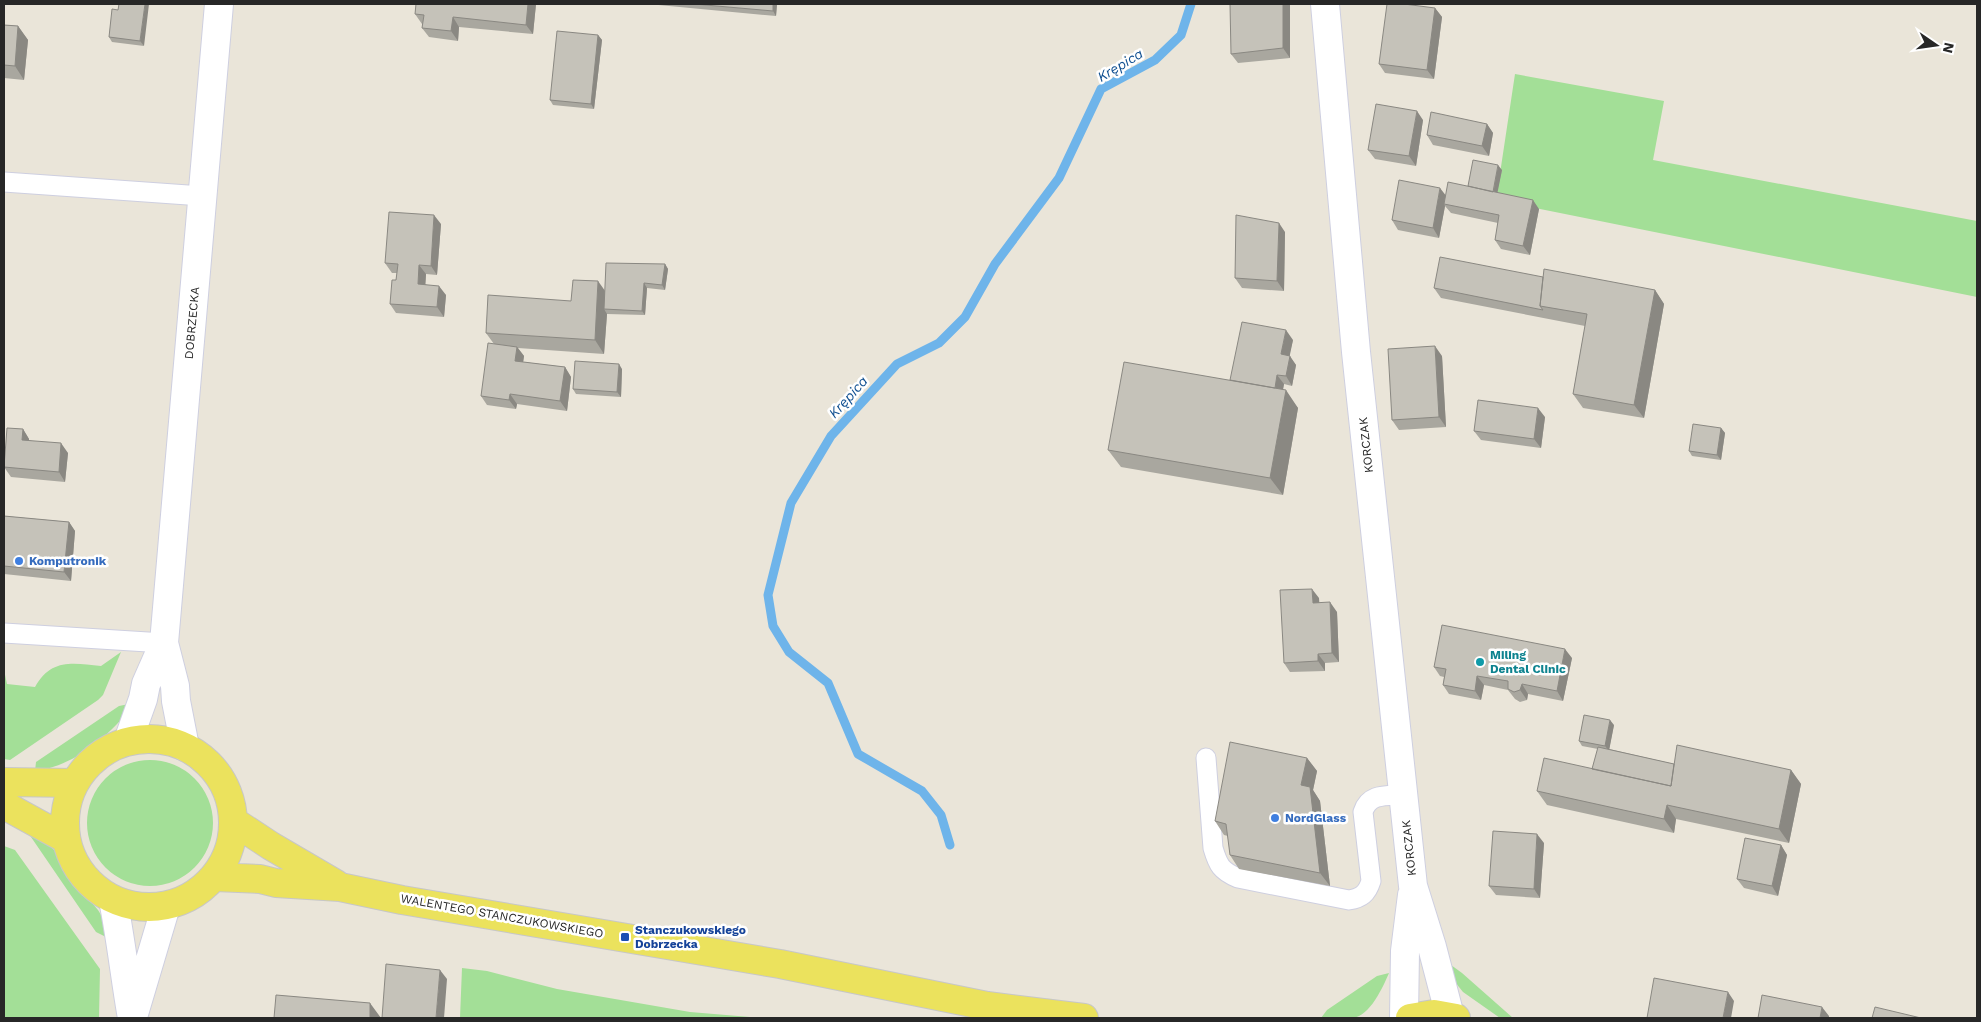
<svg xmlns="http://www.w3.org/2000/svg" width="1981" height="1022" font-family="'Work Sans',sans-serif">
<rect width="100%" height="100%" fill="#eae5d9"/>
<!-- green -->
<path fill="#a3df97" d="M 1515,74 L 1664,101 L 1653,160 L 1977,221 L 1977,297 L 1496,200 Z
M 121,652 L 103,695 L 98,700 L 10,760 L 4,759 L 4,670 L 7,684 L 35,687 C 51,658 73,663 101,666 Z
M 134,703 C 113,734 73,767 35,771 L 36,762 L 119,706 Z
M87 823a63 63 0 1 1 126 0a63 63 0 1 1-126 0Z
M 25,826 L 36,832 L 57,853 L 74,882 L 98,910 L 106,923 L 108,938 L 96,932 L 31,837 Z
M 4,846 L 15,850 L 100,969 L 99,1018 L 4,1018 Z
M 1451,965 L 1462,973 L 1513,1018 L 1500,1018 L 1463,992 L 1455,982 Z
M 462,968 L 487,971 L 557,989 L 690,1012 L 762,1018 L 460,1018 Z
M 1389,973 C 1383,987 1370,1016 1353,1018 C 1343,1020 1331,1018 1321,1018 L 1327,1010 L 1377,976 Z"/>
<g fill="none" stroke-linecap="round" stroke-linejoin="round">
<!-- stream -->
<path stroke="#6eb4ea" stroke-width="9" d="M 950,845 L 941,815 L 922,791 L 858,754 L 828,683 L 789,652 L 773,626 L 768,595 L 791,503 L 831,436 L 897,364 L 939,343 L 965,317 L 995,264 L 1059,178 L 1101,89 L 1155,60 L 1181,35 L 1191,4"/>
<defs>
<path id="lane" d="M 4,182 L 202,196
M 4,633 L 164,643
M 1206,758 L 1213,848 C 1218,865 1221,871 1238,878 L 1349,900 C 1361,898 1367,894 1371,881 L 1363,812 C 1369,793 1386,796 1403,795"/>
<path id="street" d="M 1325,4 L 1356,352 L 1413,886 L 1432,947 L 1450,1016
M 1404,1018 L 1405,951 L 1412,895"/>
<path id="secondary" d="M 164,643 L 175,686 L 176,701 L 185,747
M 128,741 L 143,699 L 146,684 L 164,643 L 219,4
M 113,900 C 121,939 125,979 132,1018
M 133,1017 L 166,906"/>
<path id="primary" d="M65 823a84 84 0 1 1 168 0a84 84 0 1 1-168 0Z
M 4,782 L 75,783
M 4,805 L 66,839
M 233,821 L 271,846 L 336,884
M 215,877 L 260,879 L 276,883 L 340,887 L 402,900 L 780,964 L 987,1006 L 1084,1018
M 1410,1018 L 1434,1014 L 1456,1018"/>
</defs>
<!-- lane casing -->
<use href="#lane" stroke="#cecfe0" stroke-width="21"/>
<!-- street casing -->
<use href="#street" stroke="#cecfe0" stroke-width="30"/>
<!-- secondary casing -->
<use href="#secondary" stroke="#cecfe0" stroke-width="30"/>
<!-- primary casing -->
<use href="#primary" stroke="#c7c7c7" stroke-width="30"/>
<!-- lane -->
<use href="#lane" stroke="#fff" stroke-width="19"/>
<!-- street -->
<use href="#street" stroke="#fff" stroke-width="28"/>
<!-- secondary -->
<use href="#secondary" stroke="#fff" stroke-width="28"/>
<!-- primary -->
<use href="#primary" stroke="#ebe25d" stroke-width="28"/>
</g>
<!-- wall -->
<path fill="#a9a79f" d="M 119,4 L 144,46 L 112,42 L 109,37 L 118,10 Z
M 416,4 L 536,4 L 533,34 L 459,27 L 458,41 L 429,37 L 422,28 L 423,24 L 422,24 L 415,14 Z
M 648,4 L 777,4 L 776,16 Z
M 1290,4 L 1290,58 L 1238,63 L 1231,54 Z
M 1435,8 L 1442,17 L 1434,79 L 1385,73 L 1379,64 Z
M 4,25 L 18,26 L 28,40 L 24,80 L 4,78 Z
M 598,35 L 602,40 L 594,109 L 553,105 L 550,100 Z
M 1423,120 L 1416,166 L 1375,159 L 1368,150 Z
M 1487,124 L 1493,133 L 1489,156 L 1433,145 L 1427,135 Z
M 1502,170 L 1497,192 L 1539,209 L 1530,255 L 1501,249 L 1495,240 L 1498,223 L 1451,213 L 1445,206 L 1439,238 L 1398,230 L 1392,220 L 1446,196 L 1468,186 Z
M 441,224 L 437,275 L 426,274 L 425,284 L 446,295 L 444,317 L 396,313 L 390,304 L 396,280 L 397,273 L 392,273 L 385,263 Z
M 1285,232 L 1284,291 L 1242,288 L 1235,278 Z
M 665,264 L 668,269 L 665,290 L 647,288 L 645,315 L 607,314 L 604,354 L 518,348 L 524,356 L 523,362 L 565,367 L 571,377 L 567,411 L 517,404 L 516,409 L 487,405 L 481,396 L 494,344 L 486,333 L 571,301 L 605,291 Z
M 1543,277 L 1655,290 L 1664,304 L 1644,418 L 1583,408 L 1573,394 L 1585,326 L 1441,298 L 1434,288 Z
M 1293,340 L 1289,356 L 1296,365 L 1292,386 L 1284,384 L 1283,390 L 1298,408 L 1283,495 L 1121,467 L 1108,450 L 1230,380 Z
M 1442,356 L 1446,427 L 1399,430 L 1392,420 Z
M 622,369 L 621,397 L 576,394 L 573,389 Z
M 1545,417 L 1541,448 L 1481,440 L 1474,431 Z
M 1721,428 L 1725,433 L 1721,460 L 1692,456 L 1689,451 Z
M 23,429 L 29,439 L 29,440 L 68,453 L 65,482 L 11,477 L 4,467 Z
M 4,516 L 69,522 L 75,531 L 71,581 L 4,574 Z
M 1319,598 L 1319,603 L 1337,612 L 1339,662 L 1325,663 L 1325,671 L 1290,672 L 1284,663 Z
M 1572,658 L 1563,701 L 1528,694 L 1527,700 L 1520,702 L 1515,699 L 1508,690 L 1484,685 L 1481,700 L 1449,694 L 1443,685 L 1444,677 L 1440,676 L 1434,667 Z
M 1614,725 L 1609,749 L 1674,764 L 1791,770 L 1801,784 L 1789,843 L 1676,819 L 1674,833 L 1547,805 L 1537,791 L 1592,769 L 1598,749 L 1582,746 L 1579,741 Z
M 1307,758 L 1317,771 L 1313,790 L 1320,801 L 1330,886 L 1239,869 L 1230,855 L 1228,836 L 1224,835 L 1215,821 Z
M 1544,843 L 1540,898 L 1496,895 L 1489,886 Z
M 1781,845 L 1787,855 L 1778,896 L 1744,888 L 1737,879 Z"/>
<!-- shaded-wall -->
<path fill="#8a8882" d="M 145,4 L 149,4 L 144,46 L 140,41 Z
M 528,4 L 536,4 L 533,34 L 526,25 Z
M 773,4 L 777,4 L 776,16 L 773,11 Z
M 1283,4 L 1290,4 L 1290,58 L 1283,48 Z
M 1435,8 L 1442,17 L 1434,79 L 1427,70 Z
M 453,17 L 459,27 L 458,41 L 451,31 Z
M 18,26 L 28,40 L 24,80 L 15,66 Z
M 598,35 L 602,40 L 594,109 L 591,104 Z
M 1417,111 L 1423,120 L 1416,166 L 1409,156 Z
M 1487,124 L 1493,133 L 1489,156 L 1482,146 Z
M 1498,165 L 1502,170 L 1496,200 L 1493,195 Z
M 1440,188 L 1447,197 L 1444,204 L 1445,206 L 1439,238 L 1433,228 Z
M 1533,200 L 1539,209 L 1530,255 L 1523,246 Z
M 434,215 L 441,224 L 437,275 L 431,266 Z
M 1279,223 L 1285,232 L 1284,291 L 1277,281 Z
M 665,264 L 668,269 L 665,290 L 662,285 Z
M 419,265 L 426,274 L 425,293 L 418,284 Z
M 598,281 L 608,295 L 604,309 L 607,314 L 604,354 L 595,340 Z
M 644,283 L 647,288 L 645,315 L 642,311 Z
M 439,286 L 446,295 L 444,317 L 437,307 Z
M 1655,290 L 1664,304 L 1644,418 L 1634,405 Z
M 1286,330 L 1293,340 L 1288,364 L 1281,354 Z
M 1435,346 L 1442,356 L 1446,427 L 1439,417 Z
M 517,347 L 524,356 L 522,370 L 515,361 Z
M 1290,356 L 1296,365 L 1292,386 L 1286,376 Z
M 619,364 L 622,369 L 621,397 L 617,392 Z
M 565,367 L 571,377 L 567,411 L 560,401 Z
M 1277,375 L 1284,384 L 1281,399 L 1275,389 Z
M 1286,390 L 1298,408 L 1283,495 L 1270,478 Z
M 510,394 L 517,404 L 516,409 L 509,400 Z
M 1538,408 L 1545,417 L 1541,448 L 1534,439 Z
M 1721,428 L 1725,433 L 1721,460 L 1717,455 Z
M 23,429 L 29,439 L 29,449 L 22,440 Z
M 61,443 L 68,453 L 65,482 L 59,472 Z
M 69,522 L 75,531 L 71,581 L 64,572 Z
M 1312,589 L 1319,598 L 1320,612 L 1313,603 Z
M 1330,602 L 1337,612 L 1339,662 L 1332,653 Z
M 1565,649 L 1572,658 L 1563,701 L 1557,691 Z
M 1318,654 L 1325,663 L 1325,671 L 1318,661 Z
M 1477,676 L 1484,685 L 1481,700 L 1475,691 Z
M 1522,684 L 1528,694 L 1527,700 L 1520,690 Z
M 1610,720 L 1614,725 L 1609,751 L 1605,746 Z
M 1307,758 L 1317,771 L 1313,790 L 1320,801 L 1330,886 L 1320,873 L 1301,785 Z
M 1791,770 L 1801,784 L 1789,843 L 1779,829 Z
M 1667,805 L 1676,819 L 1674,833 L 1664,819 Z
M 1537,834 L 1544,843 L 1540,898 L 1534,889 Z
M 1781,845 L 1787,855 L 1778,896 L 1772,886 Z
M 440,970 L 447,979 L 444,1018 L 436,1018 Z
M 1728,992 L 1734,1001 L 1731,1018 L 1723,1018 Z
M 370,1003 L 381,1018 L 370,1018 Z
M 1822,1007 L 1829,1016 L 1829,1018 L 1820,1018 Z"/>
<!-- building -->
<path fill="#c5c2b9" stroke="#8a8882" d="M 119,4 L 145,4 L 140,41 L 109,37 L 112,9 L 118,10 Z
M 416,4 L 528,4 L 526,25 L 453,17 L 451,31 L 422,28 L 424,15 L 415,14 Z
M 694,4 L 773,4 L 773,11 Z
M 1230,4 L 1283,4 L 1283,48 L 1231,54 Z
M 1387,4 L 1404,4 L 1435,8 L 1427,70 L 1379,64 Z
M 4,25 L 18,26 L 15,66 L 4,65 Z
M 557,31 L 598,35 L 591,104 L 550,100 Z
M 1376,104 L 1417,111 L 1409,156 L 1368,150 Z
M 1431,112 L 1487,124 L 1482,146 L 1427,135 Z
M 1473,160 L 1498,165 L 1493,192 L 1468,186 Z
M 1399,180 L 1440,188 L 1433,228 L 1392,220 Z
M 1448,182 L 1533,200 L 1523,246 L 1495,240 L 1499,215 L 1444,204 Z
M 389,212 L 434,215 L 431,266 L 419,265 L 418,284 L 439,286 L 437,307 L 390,304 L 392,280 L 396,280 L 398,264 L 385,263 Z
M 1236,215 L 1279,223 L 1277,281 L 1235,278 Z
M 1440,257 L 1543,277 L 1540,306 L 1543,310 L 1434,288 Z
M 606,263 L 665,264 L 662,285 L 644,283 L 642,311 L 604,309 Z
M 1544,269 L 1655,290 L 1634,405 L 1573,394 L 1587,314 L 1540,306 Z
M 573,280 L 598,281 L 595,340 L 486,333 L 488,295 L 571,301 Z
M 1242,322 L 1286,330 L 1281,354 L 1290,356 L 1286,376 L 1277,375 L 1275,388 L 1230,380 Z
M 488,343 L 517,347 L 515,361 L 565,367 L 560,401 L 510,394 L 509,400 L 481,396 Z
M 1435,346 L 1439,417 L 1392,420 L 1388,349 Z
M 575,361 L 619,364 L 617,392 L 573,389 Z
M 1124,362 L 1286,390 L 1270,478 L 1108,450 Z
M 1478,400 L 1538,408 L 1534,439 L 1474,431 Z
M 1693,424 L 1721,428 L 1717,455 L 1689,451 Z
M 7,428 L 23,429 L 22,440 L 61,443 L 59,472 L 4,467 Z
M 4,516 L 69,522 L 64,572 L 4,566 Z
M 1312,589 L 1313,603 L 1330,602 L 1332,653 L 1318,654 L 1318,661 L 1284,663 L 1280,590 Z
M 1442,625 L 1565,649 L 1557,691 L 1522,684 L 1520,690 L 1514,692 L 1508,689 L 1508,681 L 1477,676 L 1475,691 L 1443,685 L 1446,669 L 1434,667 Z
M 1584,715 L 1610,720 L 1605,746 L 1579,741 Z
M 1230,742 L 1307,758 L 1301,785 L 1310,787 L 1320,873 L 1230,855 L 1226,824 L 1215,821 Z
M 1677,745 L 1791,770 L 1779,829 L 1667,805 L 1664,819 L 1537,791 L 1544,758 L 1671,786 Z
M 1598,747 L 1674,764 L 1671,786 L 1592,769 Z
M 1493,831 L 1537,834 L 1534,889 L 1489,886 Z
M 1745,838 L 1781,845 L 1772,886 L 1737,879 Z
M 386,964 L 440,970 L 436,1018 L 382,1018 Z
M 1654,978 L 1728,992 L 1723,1018 L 1647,1018 Z
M 276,995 L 370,1003 L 370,1018 L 274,1018 Z
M 1762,995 L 1822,1007 L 1820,1018 L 1758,1018 Z
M 1875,1007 L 1921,1018 L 1872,1018 Z"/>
<!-- markers -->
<g fill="#3f7fe0" stroke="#fff" stroke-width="2">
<circle cx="19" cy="561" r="5"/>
<circle cx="1275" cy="818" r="5"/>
</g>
<circle fill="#0f9aa8" stroke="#fff" stroke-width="2" cx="1480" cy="662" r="5"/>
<rect fill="#1a4fb4" stroke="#fff" stroke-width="2" x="620" y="932" width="10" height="10" rx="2.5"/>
<g text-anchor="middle" stroke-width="5" stroke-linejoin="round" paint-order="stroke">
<!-- street labels -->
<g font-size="12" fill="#272727" stroke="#fff">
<text transform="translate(192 323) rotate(-85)" y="4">DOBRZECKA</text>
<text transform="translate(1366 445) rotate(-96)" y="4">KORCZAK</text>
<text transform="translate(1409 848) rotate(-96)" y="4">KORCZAK</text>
<text transform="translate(502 916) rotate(10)" y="4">WALENTEGO STANCZUKOWSKIEGO</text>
</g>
<!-- shop labels -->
<g font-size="12" font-weight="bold" fill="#366cbe" stroke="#fff" text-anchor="start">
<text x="29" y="565">Komputronik</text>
<text x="1285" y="822">NordGlass</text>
</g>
<!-- culture labels -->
<g font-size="12" font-weight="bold" fill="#0d838f" stroke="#fff" text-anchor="start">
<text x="1490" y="659">Miling<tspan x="1490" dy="14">Dental Clinic</tspan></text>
</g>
<!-- transit labels -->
<g font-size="12" font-weight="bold" fill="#164399" stroke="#fff" text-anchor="start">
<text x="635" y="934">Stanczukowskiego<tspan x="635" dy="14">Dobrzecka</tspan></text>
</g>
<!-- water labels -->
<g font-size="14" font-style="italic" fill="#115091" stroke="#fff">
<text transform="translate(1120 65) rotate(-31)" y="5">Krępica</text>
<text transform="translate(848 397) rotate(-48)" y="5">Krępica</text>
</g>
</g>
<!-- border -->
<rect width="1981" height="1022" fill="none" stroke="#272727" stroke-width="10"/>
<!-- north arrow -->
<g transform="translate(1936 45) rotate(103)" stroke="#ffffff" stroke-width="4" paint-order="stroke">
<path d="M0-4L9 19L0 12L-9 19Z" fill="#272727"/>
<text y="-8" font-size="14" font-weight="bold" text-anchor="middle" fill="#272727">N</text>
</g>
</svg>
